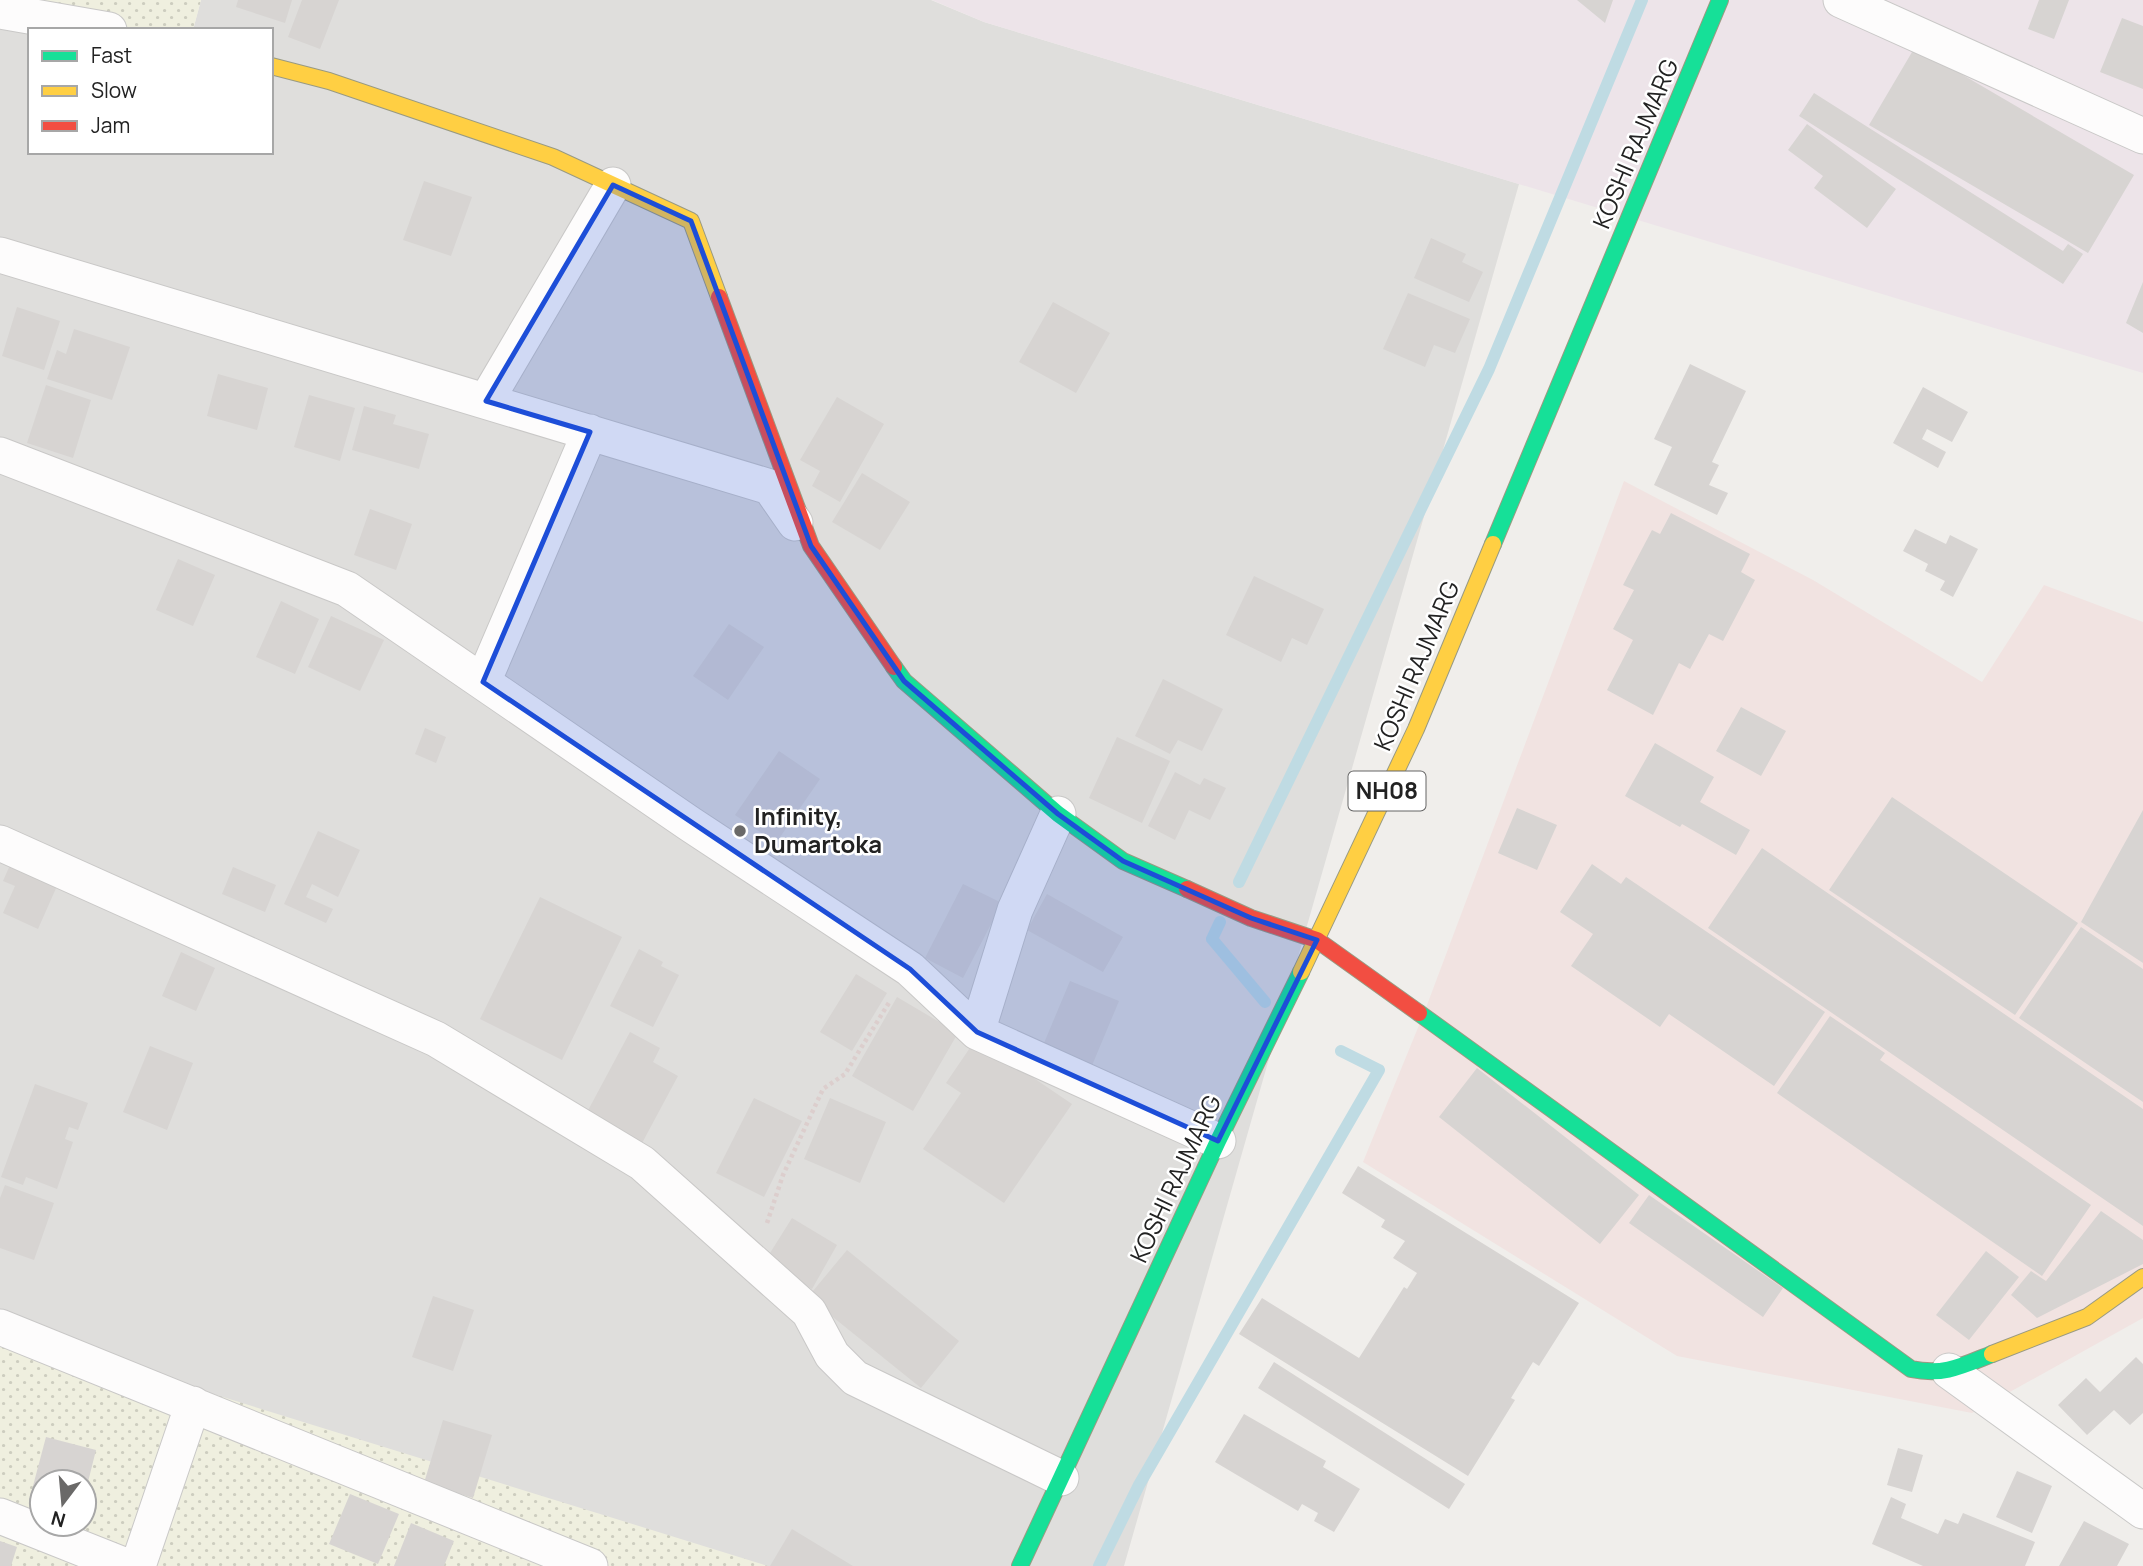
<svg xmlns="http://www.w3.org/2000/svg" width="2143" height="1566" font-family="Manrope,sans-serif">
<defs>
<pattern id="farmland-dots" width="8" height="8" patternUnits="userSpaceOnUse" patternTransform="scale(1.75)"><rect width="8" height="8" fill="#efefdf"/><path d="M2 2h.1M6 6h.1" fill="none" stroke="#cdcdbf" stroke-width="1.8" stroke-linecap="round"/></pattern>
</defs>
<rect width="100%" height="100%" fill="#f0eeeb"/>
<!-- residential -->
<path fill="#dfdedc" d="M 201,0 L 931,0 L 984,22 L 1519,184 L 1124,1566 L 642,1566 L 0,1341 L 0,11 L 30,30 L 30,152 L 271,152 L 271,30 L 193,30 Z"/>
<!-- commercial -->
<path fill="#f1e3e1" d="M 1624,481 L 1813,580 L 1982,682 L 2044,585 L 2143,622 L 2143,1318 L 1972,1413 L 1677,1356 L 1363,1162 L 1424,1013 Z"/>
<!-- industrial -->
<path fill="#ede4e9" d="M 932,0 L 2143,0 L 2143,373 L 984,22 Z"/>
<!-- farmland -->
<path fill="url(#farmland-dots)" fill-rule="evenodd" d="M 0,0 L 201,0 L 193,30 L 109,30 Z
M 0,1328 L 768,1566 L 0,1566 ZM 42,1482 L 84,1482 L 84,1524 L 42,1524 Z"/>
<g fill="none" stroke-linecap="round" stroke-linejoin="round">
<!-- stream -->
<path stroke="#bfdbe3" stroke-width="12" d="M 1239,882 L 1489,369 L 1642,0
M 1220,922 L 1212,939 L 1265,1002
M 1099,1566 L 1139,1485 L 1379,1070 L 1341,1051"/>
</g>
<!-- building -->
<path fill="#d7d4d2" d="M 238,0 L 292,0 L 285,23 L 236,7 Z
M 302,0 L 339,0 L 320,49 L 288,37 Z
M 1577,0 L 1613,0 L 1605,23 Z
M 2039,0 L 2069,0 L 2054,39 L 2028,29 Z
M 2122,18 L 2143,26 L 2143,89 L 2100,72 Z
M 1915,47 L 2134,175 L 2088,253 L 1869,125 Z
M 1814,93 L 2063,251 L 2068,244 L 2083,254 L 2063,284 L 1799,116 Z
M 1807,124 L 1896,189 L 1867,228 L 1814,188 L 1823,176 L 1788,150 Z
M 424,181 L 472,197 L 451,256 L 403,240 Z
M 1431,238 L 1466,254 L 1462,262 L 1483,272 L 1469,302 L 1414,278 Z
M 2143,282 L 2143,333 L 2126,323 Z
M 1408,293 L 1470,319 L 1455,353 L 1434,345 L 1425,367 L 1383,349 Z
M 1053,302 L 1110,333 L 1076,393 L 1019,362 Z
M 17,307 L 60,321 L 44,370 L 2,356 Z
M 74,329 L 130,347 L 112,400 L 47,379 L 57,350 L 66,354 Z
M 1690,364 L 1746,391 L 1712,462 L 1719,465 L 1709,485 L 1728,493 L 1717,515 L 1654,485 L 1672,447 L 1654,439 Z
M 218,374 L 268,388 L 257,430 L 207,416 Z
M 46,385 L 91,400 L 73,458 L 27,443 Z
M 1923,387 L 1968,412 L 1952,442 L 1927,429 L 1922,439 L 1946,452 L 1938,468 L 1893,443 Z
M 309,395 L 355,408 L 340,461 L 294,447 Z
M 837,397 L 884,424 L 840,502 L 812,486 L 820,471 L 800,460 Z
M 364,406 L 396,415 L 393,424 L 429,434 L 419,469 L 352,450 Z
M 862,473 L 910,502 L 880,550 L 832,522 Z
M 370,509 L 412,524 L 396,570 L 354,555 Z
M 1671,513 L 1750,554 L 1741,572 L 1755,580 L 1723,641 L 1709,634 L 1690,669 L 1679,663 L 1653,715 L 1607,690 L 1633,640 L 1613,629 L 1634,590 L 1623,585 L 1652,530 L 1660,534 Z
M 1915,529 L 1946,544 L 1950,535 L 1978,549 L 1953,597 L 1940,590 L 1945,581 L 1925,571 L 1928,564 L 1903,551 Z
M 178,559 L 215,575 L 193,626 L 156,610 Z
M 1254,576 L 1324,609 L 1307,645 L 1292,638 L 1281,662 L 1226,635 Z
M 281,601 L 319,619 L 295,674 L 256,657 Z
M 331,616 L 384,640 L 360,691 L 308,667 Z
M 729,624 L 764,647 L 728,700 L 693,676 Z
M 1163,679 L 1223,709 L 1202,751 L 1178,740 L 1170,754 L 1135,736 Z
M 1741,707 L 1786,731 L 1761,776 L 1716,751 Z
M 425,728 L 446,737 L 436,763 L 415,754 Z
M 1117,737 L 1170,761 L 1142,823 L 1089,798 Z
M 1655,743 L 1714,777 L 1700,802 L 1750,830 L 1736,855 L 1682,824 L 1680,827 L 1625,796 Z
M 779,751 L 820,779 L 776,843 L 735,815 Z
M 1175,772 L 1200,785 L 1204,778 L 1226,788 L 1210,820 L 1189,810 L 1175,840 L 1148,826 Z
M 1892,797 L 2078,923 L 2015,1015 L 1829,890 Z
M 1517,808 L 1557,825 L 1537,870 L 1498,853 Z
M 2143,810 L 2143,963 L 2081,922 Z
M 318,831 L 360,850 L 338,897 L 312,884 L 306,897 L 333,909 L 326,923 L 284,904 Z
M 1762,848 L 2143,1109 L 2143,1226 L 1708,928 Z
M 1592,864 L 1621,884 L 1626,877 L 1825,1012 L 1774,1086 L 1669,1014 L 1660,1027 L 1571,966 L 1593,934 L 1560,912 Z
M 10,865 L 57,886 L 38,929 L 3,913 L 15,886 L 3,881 Z
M 233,867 L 276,885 L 265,912 L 222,894 Z
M 963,884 L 1002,903 L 963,978 L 925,958 Z
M 1047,894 L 1123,937 L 1103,972 L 1027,930 Z
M 540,897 L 622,937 L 562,1060 L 480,1019 Z
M 2081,927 L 2143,969 L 2143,1102 L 2019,1018 Z
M 639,949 L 663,962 L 661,966 L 679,975 L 653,1027 L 610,1006 Z
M 181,952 L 215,968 L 196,1011 L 162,996 Z
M 856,974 L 887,993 L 852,1051 L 820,1032 Z
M 1070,981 L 1119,1001 L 1088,1075 L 1039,1055 Z
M 897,997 L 958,1033 L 913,1111 L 852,1076 Z
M 1830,1016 L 1885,1053 L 1880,1060 L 2091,1205 L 2042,1276 L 1777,1093 Z
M 630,1032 L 660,1048 L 653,1062 L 678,1076 L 641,1145 L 585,1116 Z
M 976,1039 L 1072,1104 L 1004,1203 L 923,1149 L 961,1093 L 946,1083 Z
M 150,1046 L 193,1063 L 167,1130 L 123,1112 Z
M 1477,1068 L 1639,1195 L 1600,1244 L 1439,1117 Z
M 35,1084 L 88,1103 L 78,1130 L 69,1127 L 65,1139 L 73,1142 L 57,1189 L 26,1177 L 23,1185 L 1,1177 Z
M 754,1098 L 802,1121 L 764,1197 L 716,1173 Z
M 830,1098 L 886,1122 L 860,1183 L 804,1159 Z
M 1358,1166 L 1579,1303 L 1539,1366 L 1533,1362 L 1511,1398 L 1515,1400 L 1468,1476 L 1239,1334 L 1262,1298 L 1359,1358 L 1404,1287 L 1407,1289 L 1417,1273 L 1393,1258 L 1405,1241 L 1381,1227 L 1385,1220 L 1342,1193 Z
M 5,1185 L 54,1203 L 34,1260 L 0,1248 L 0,1198 Z
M 1649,1195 L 1783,1288 L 1763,1317 L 1629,1223 Z
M 2101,1211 L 2143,1240 L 2143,1264 L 2037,1318 L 2011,1295 L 2031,1271 L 2046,1281 Z
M 792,1218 L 837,1245 L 812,1289 L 765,1261 Z
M 847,1250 L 959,1341 L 921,1388 L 808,1297 Z
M 1986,1251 L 2019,1277 L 1969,1340 L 1936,1315 Z
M 433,1296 L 474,1310 L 453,1371 L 412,1357 Z
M 2136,1357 L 2143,1364 L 2143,1413 L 2130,1425 L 2114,1410 L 2087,1435 L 2058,1405 L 2086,1378 L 2100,1392 Z
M 1274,1362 L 1465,1484 L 1449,1509 L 1258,1388 Z
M 1244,1414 L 1326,1461 L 1323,1467 L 1360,1489 L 1334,1532 L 1314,1521 L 1318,1513 L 1302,1504 L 1298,1511 L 1215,1462 Z
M 443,1420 L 492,1435 L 473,1498 L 424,1483 Z
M 46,1437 L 96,1450 L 85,1494 L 84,1482 L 42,1482 L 42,1504 L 29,1501 Z
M 1898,1448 L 1923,1455 L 1912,1492 L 1887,1485 Z
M 2017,1471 L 2052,1486 L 2032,1533 L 1996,1517 Z
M 350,1494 L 399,1514 L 378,1564 L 329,1544 Z
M 1891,1497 L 1906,1504 L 1901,1518 L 1938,1534 L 1945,1519 L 1958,1524 L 1963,1513 L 2035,1542 L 2025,1566 L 1923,1566 L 1872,1544 Z
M 2084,1521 L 2129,1544 L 2117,1566 L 2059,1566 Z
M 411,1523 L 454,1541 L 444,1566 L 394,1566 Z
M 792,1529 L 853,1566 L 770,1566 Z
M 0,1541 L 17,1547 L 11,1566 L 0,1566 Z"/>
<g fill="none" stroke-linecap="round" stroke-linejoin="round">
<defs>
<path id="street" d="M 1841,0 L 2143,136
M 0,11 L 109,30
M 0,255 L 770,487 L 795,523
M 486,401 L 613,185
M 0,455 L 347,589 L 690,824 L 910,969 L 977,1032 L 1015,910 L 1058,814
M 483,682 L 590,432
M 0,843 L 436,1039 L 642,1163 L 809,1312 L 832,1355 L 855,1378 L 1061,1478
M 977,1032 L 1218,1141
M 0,1327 L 590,1566
M 1949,1371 L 2143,1511
M 0,1516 L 126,1566
M 138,1566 L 193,1404"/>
<path id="fast" d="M 1493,544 L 1720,0
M 894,667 L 904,681 L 1058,814 L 1123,861 L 1187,889
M 1419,1013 L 1911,1369 C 1944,1376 1962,1366 1992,1354
M 1020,1566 L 1218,1141 L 1301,972"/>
<path id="slow" d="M 271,66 L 329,81 L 553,157 L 691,221 L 719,297
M 1301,972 L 1416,729 L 1493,544
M 1992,1354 L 2087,1317 L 2143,1277"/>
<path id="jam" d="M 719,297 L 811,546 L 894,667
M 1187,889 L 1251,918 L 1317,940 L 1419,1013"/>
</defs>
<!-- street casing -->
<use href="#street" stroke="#c9c8c7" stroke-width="37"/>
<!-- fast casing -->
<use href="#fast" stroke="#999a82" stroke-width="18"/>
<!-- slow casing -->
<use href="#slow" stroke="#999a82" stroke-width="18"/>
<!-- jam casing -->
<use href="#jam" stroke="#999a82" stroke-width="18"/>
<!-- path -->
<path stroke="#dccecd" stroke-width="4.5" stroke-dasharray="3.5 3.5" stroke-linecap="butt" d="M 767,1223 L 783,1175 L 823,1089 L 845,1074 L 890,1001"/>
<!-- street -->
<use href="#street" stroke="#fdfcfc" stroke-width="35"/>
<!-- fast -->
<use href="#fast" stroke="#16e098" stroke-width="16"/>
<!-- slow -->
<use href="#slow" stroke="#ffcf43" stroke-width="16"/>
<!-- jam -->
<use href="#jam" stroke="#f24e42" stroke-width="16"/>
</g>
<!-- marked area -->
<path fill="#1d4ed8" fill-opacity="0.2" stroke="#1d4ed8" stroke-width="5" stroke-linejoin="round" d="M 613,185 L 691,221 L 811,546 L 904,681 L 1058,814 L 1123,861 L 1251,918 L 1317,940 L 1218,1141 L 977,1032 L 910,969 L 483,682 L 590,432 L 486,401 Z"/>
<!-- markers -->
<circle fill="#6a6968" stroke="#fff" stroke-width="2.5" cx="740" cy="831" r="7"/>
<g text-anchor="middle" stroke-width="5" stroke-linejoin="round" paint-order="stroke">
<!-- shield labels -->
<rect fill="#fff" stroke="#646464" stroke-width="2" x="1348.5" y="771.5" width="77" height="39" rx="5"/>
<g font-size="23" font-weight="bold" fill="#222">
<text x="1387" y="799">NH08</text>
</g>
<!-- street labels -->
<g font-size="24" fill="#222" stroke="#fff">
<text transform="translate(1636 144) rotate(-67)" y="8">KOSHI RAJMARG</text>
<text transform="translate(1417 666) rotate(-67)" y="8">KOSHI RAJMARG</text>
<text transform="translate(1176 1179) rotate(-65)" y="8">KOSHI RAJMARG</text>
</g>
<!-- poi labels -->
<g font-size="24" font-weight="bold" fill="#222" stroke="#fff" text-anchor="start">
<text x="754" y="825">Infinity,<tspan x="754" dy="28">Dumartoka</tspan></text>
</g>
</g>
<!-- legend -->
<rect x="28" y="28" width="245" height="126" fill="#ffffff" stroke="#a7a7a7" stroke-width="2"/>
<rect x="42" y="51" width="35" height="10" fill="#16e098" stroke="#a7a7a7" stroke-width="2"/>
<text x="91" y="63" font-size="21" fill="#222222">Fast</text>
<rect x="42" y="86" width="35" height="10" fill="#ffcf43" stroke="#a7a7a7" stroke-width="2"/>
<text x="91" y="98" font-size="21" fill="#222222">Slow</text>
<rect x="42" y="121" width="35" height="10" fill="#f24e42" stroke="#a7a7a7" stroke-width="2"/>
<text x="91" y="133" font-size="21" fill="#222222">Jam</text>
<!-- north arrow -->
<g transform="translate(63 1503) rotate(196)"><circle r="33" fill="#ffffff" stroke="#a7a7a7" stroke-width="2"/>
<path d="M0-5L12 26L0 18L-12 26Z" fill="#6a6968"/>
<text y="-10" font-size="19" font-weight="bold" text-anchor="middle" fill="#222222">N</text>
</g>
</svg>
